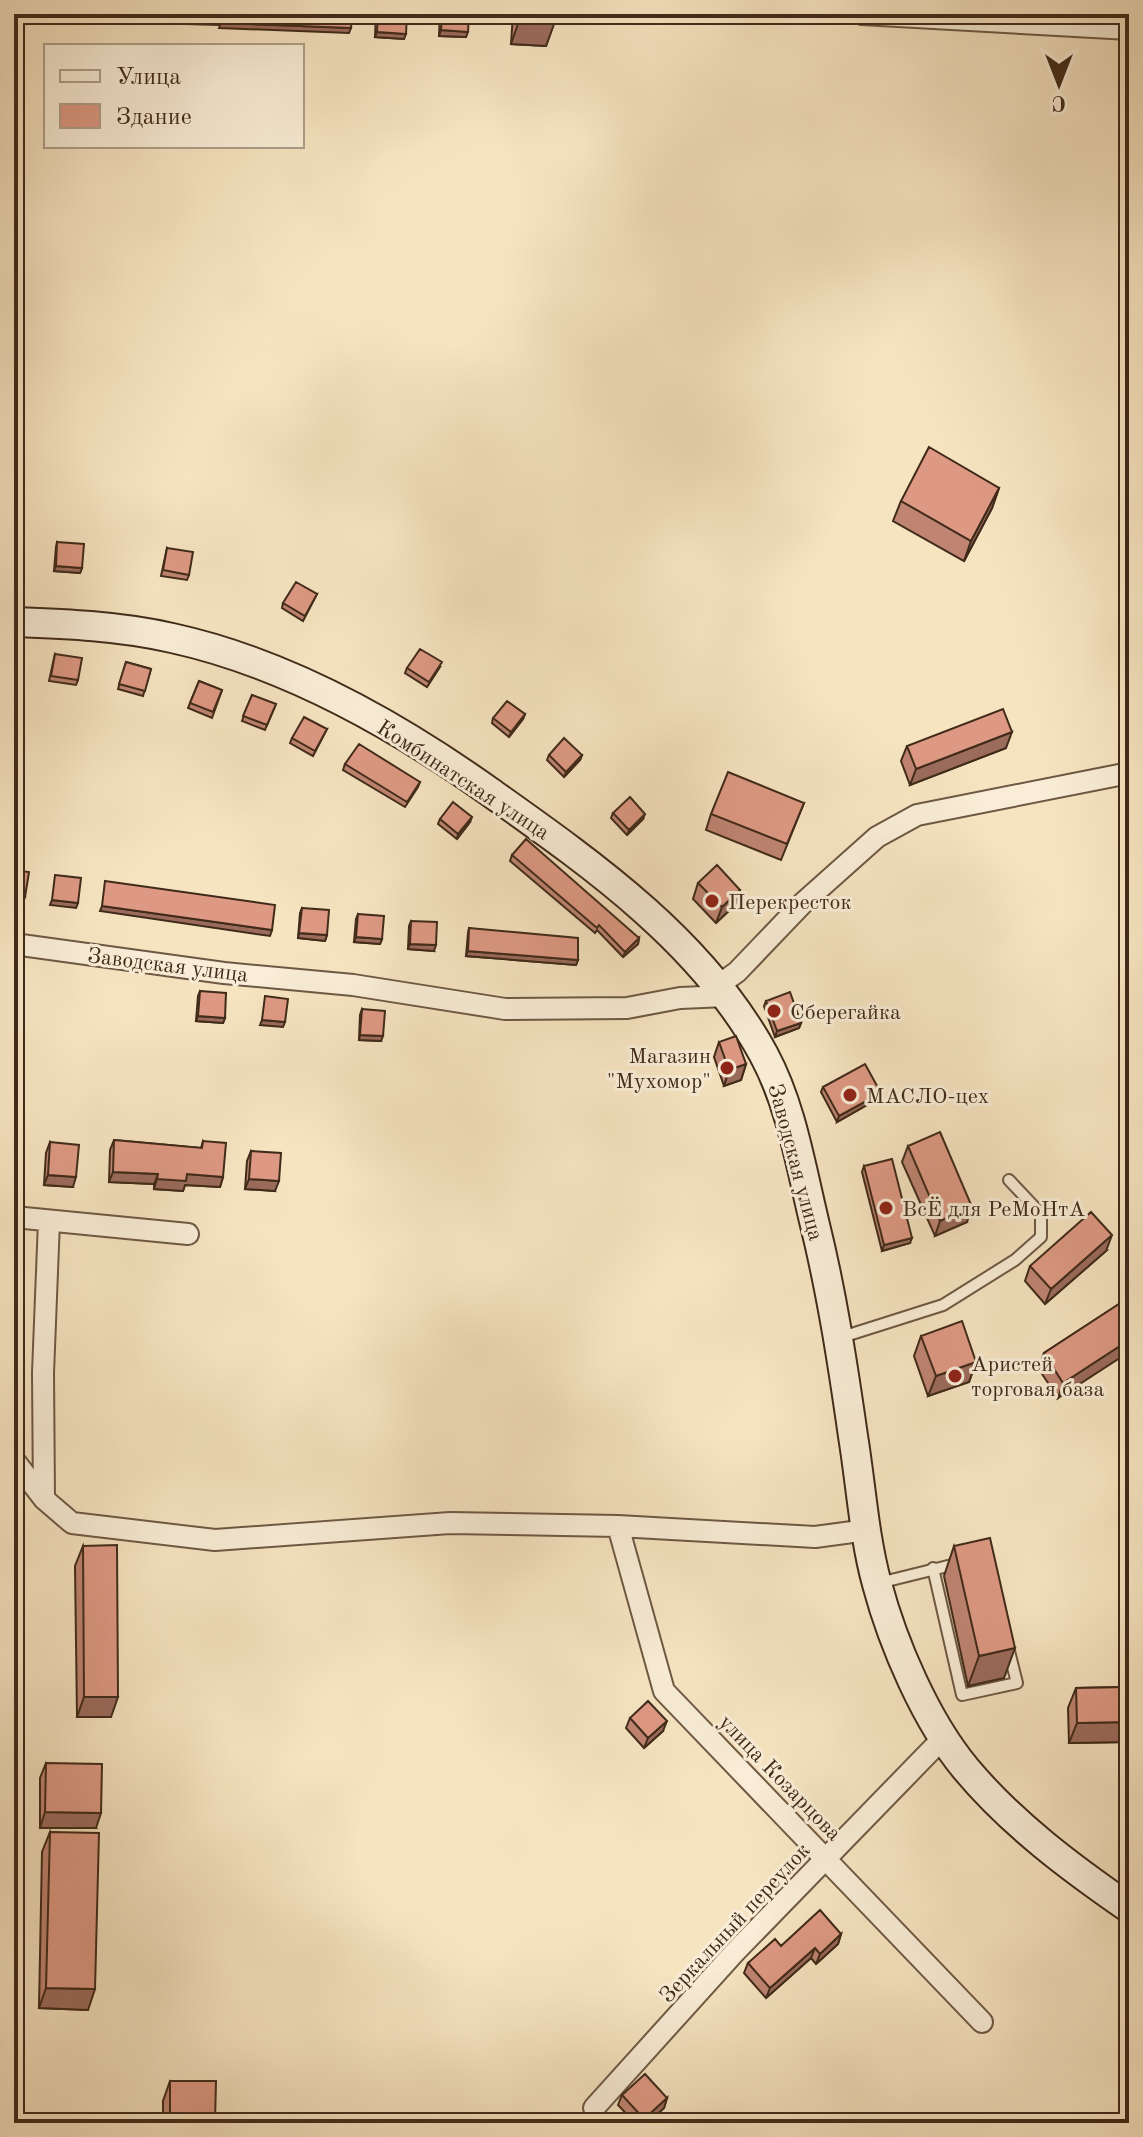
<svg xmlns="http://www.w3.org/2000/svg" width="1143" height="2137" font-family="'Old Standard TT',serif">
<rect width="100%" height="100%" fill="#f6e4c1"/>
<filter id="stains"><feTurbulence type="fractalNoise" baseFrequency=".0025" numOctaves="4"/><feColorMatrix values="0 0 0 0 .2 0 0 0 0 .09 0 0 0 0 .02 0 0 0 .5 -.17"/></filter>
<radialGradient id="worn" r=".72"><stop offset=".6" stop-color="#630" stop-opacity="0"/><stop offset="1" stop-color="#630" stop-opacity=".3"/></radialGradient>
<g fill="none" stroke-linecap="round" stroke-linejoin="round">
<defs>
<path id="service" d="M 839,1338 L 943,1305 L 1015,1260 L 1041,1237 L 1041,1214 L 1009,1180
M 933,1568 L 962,1695 L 1017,1683 L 1008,1647
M 879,1583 L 960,1563"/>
<path id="minor" d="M 862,14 L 1129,29
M 14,944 L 224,973 L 353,985 L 505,1009 L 627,1008 L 680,998 L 726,996
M 720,984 L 737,972 L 803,903 L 877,837 L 917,815 L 1129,773
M 14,1217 L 188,1234
M 14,1460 L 44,1499 L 72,1523 L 215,1540 L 450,1523 L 618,1526 L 815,1537 L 867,1530
M 44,1499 L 43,1373 L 49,1221
M 618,1526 L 664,1691 L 982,2022
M 594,2108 L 734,1953 L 945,1736"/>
<path id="secondary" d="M 14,622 C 67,624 120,626 172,638 C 286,663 396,725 490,792 C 593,865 703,942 764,1055 C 792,1107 801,1168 815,1225 C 832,1294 843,1366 853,1436 C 861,1485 864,1537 877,1584 C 893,1644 926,1721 966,1769 C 1012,1824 1071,1868 1129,1908"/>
</defs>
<!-- service casing -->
<use href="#service" stroke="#6e5843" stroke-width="14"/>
<!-- minor casing -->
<use href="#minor" stroke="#6e5843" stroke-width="24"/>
<!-- secondary casing -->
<use href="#secondary" stroke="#402a19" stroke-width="32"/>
<!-- service -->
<use href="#service" stroke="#f9edd7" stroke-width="10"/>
<!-- minor -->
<use href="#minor" stroke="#f9edd7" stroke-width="20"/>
<!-- secondary -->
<use href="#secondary" stroke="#f9edd7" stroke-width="28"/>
<!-- rail -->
<path stroke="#402a19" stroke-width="5" stroke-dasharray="14 14" stroke-linecap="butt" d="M 1127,1207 L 1129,1207"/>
</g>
<!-- wall -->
<path fill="#bf8472" stroke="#402a19" stroke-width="2" d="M 376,14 L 407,14 L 404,39 L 375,37 Z
M 440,14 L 469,14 L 466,37 L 439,36 Z
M 513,14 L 557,14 L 546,46 L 511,44 Z
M 999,488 L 992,508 L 964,561 L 893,521 L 901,501 Z
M 57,542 L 82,568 L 80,573 L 54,571 L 56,547 Z
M 167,548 L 189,575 L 187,580 L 161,576 Z
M 317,594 L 303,621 L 282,608 L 283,603 Z
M 55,654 L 78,680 L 76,685 L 49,681 Z
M 126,662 L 151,669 L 143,696 L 118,689 Z
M 440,667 L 427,687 L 405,673 L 407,668 Z
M 199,681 L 222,690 L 212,718 L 188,708 Z
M 252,695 L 276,704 L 265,730 L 242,721 Z
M 525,714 L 523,719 L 509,737 L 492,723 L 493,718 Z
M 327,729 L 313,756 L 290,743 L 292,738 Z
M 907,746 L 1006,748 L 910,785 L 901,761 Z
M 549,755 L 582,755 L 580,760 L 564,777 L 547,760 Z
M 345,764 L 420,782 L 418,787 L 405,807 L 343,770 Z
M 804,803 L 781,860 L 706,830 L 711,814 Z
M 613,813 L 643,819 L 627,835 L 611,818 Z
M 440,819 L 470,822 L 457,839 L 438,824 Z
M 512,855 L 639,938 L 638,944 L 623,957 L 597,930 L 595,933 L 510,861 Z
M 698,883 L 740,890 L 735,905 L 716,923 L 693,899 Z
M 302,908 L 327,935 L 325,941 L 298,938 L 300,913 Z
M 358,914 L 382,939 L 380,944 L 354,942 L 356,919 Z
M 411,921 L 434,951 L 408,949 L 409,926 Z
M 469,928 L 578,960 L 576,965 L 466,956 L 468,933 Z
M 200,991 L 225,1018 L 223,1023 L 196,1021 L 198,996 Z
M 766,1001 L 801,1023 L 799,1028 L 775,1037 L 764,1006 Z
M 362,1009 L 381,1041 L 359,1040 L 360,1015 Z
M 719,1042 L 746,1064 L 741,1080 L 724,1086 L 714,1057 Z
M 823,1087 L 881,1093 L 879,1098 L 837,1122 L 821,1092 Z
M 114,1140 L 201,1148 L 203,1141 L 223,1177 L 220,1187 L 185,1185 L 183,1191 L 154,1189 L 154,1184 L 109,1182 L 110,1150 Z
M 50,1142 L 73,1187 L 44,1185 L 46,1153 Z
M 908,1146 L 967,1222 L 935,1236 L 902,1162 Z
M 251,1151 L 275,1191 L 245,1189 L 247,1161 Z
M 864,1166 L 910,1243 L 882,1251 L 862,1172 Z
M 1106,1251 L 1045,1304 L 1025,1281 L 1030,1266 Z
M 1122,1302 L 1058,1398 L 1038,1368 L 1044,1353 Z
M 921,1336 L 976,1362 L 969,1382 L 928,1396 L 914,1356 Z
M 83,1546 L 111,1717 L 77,1717 L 75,1566 Z
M 954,1546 L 1004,1678 L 968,1686 L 944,1576 Z
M 1127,1650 L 1129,1742 L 1069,1743 L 1068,1708 L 1076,1688 L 1120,1687 L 1119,1670 Z
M 630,1718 L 663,1731 L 644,1748 L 626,1728 Z
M 46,1763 L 96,1828 L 40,1828 L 40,1778 Z
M 50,1832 L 88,2010 L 39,2008 L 42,1852 Z
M 841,1934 L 838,1944 L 816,1964 L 811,1958 L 766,1998 L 744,1973 L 748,1963 L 781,1946 Z
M 170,2081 L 215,2123 L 163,2123 L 163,2101 Z
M 622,2095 L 667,2098 L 664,2108 L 648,2123 L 635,2123 L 618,2105 Z"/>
<!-- shaded-wall -->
<path fill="#9b6b5c" stroke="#402a19" stroke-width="2" d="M 14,14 L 221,20 L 219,25 L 14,19 Z
M 521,15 L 557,16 L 546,46 L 511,44 Z
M 221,23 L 351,28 L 349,33 L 219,28 Z
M 441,30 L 468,32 L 466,37 L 439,36 Z
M 377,32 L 406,34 L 404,39 L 375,37 Z
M 999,488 L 992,508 L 964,561 L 971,541 Z
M 56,566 L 82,568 L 80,573 L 54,571 Z
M 525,714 L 523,719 L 509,737 L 511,732 Z
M 1012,732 L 1006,748 L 910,785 L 916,769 Z
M 582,755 L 580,760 L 564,777 L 566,772 Z
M 645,814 L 643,819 L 627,835 L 629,830 Z
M 472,817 L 470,822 L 457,839 L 458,834 Z
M 740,890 L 735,905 L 716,923 L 722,907 Z
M 14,895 L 25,897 L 23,902 L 14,901 Z
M 52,900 L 78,903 L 76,908 L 50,905 Z
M 102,906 L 272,930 L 270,936 L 100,911 Z
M 299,933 L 327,935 L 325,941 L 298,938 Z
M 356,937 L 382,939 L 380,944 L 354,942 Z
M 639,938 L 638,944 L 623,957 L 625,952 Z
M 410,944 L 436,945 L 434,951 L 408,949 Z
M 468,951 L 578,960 L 576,965 L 466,956 Z
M 198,1016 L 225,1018 L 223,1023 L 196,1021 Z
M 262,1020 L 285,1022 L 283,1027 L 260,1025 Z
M 801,1023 L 799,1028 L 775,1037 L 777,1031 Z
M 360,1035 L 383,1036 L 381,1041 L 359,1040 Z
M 746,1064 L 741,1080 L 724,1086 L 729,1070 Z
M 881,1093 L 879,1098 L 837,1122 L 839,1116 Z
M 113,1172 L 158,1174 L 154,1184 L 109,1182 Z
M 187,1174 L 223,1177 L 220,1187 L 185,1185 L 183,1191 L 154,1189 L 157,1179 Z
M 48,1175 L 76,1177 L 73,1187 L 44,1185 Z
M 249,1179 L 279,1181 L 275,1191 L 245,1189 Z
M 972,1207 L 967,1222 L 935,1236 L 940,1221 Z
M 1112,1235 L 1106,1251 L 1045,1304 L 1051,1289 Z
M 912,1238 L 910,1243 L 882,1251 L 884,1245 Z
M 1129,1340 L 1129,1352 L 1058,1398 L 1063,1383 Z
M 976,1362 L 969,1382 L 928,1396 L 936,1376 Z
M 1015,1648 L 1004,1678 L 968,1686 L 979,1656 Z
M 84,1697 L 118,1697 L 111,1717 L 77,1717 Z
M 667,1721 L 663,1731 L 644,1748 L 648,1738 Z
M 1129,1722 L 1129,1742 L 1069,1743 L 1077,1723 Z
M 45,1812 L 101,1813 L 96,1828 L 40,1828 Z
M 841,1934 L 838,1944 L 816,1964 L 820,1954 Z
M 815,1948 L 811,1958 L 766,1998 L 770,1988 Z
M 46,1988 L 95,1989 L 88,2010 L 39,2008 Z
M 667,2098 L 664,2108 L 648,2123 L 643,2123 L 644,2119 Z"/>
<!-- building -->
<path fill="#de9984" stroke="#402a19" stroke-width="2" d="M 30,14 L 352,14 L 351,28 L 221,23 L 221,20 Z
M 378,14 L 407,14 L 406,34 L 377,32 Z
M 442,14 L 469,14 L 468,32 L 441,30 Z
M 521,14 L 557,14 L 557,16 L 521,15 Z
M 929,447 L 999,488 L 971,541 L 901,501 Z
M 57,542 L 84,544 L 82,568 L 56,566 Z
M 167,548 L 193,552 L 189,575 L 163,570 Z
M 296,582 L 317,594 L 305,616 L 283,603 Z
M 420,649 L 442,662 L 429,682 L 407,668 Z
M 55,654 L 82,658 L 78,680 L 51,676 Z
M 126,662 L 151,669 L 145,691 L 119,684 Z
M 199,681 L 222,690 L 213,712 L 190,703 Z
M 252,695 L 276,704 L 267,725 L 243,716 Z
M 507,701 L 525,714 L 511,732 L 493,718 Z
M 1003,709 L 1012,732 L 916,769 L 907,746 Z
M 304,717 L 327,729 L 315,751 L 292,738 Z
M 564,738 L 582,755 L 566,772 L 549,755 Z
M 359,744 L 420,782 L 407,802 L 345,764 Z
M 728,772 L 804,803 L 787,844 L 711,814 Z
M 630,797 L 645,814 L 629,830 L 613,813 Z
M 453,802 L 472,817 L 458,834 L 440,819 Z
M 526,839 L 639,938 L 625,952 L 599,925 L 597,928 L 512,855 Z
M 717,865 L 740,890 L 722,907 L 698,883 Z
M 14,870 L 29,872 L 25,897 L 14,895 Z
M 55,875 L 81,878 L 78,903 L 52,900 Z
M 105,881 L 275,905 L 272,930 L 102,906 Z
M 302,908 L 329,910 L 327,935 L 299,933 Z
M 358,914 L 384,916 L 382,939 L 356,937 Z
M 411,921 L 437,922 L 436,945 L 410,944 Z
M 469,928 L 578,938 L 578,960 L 468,951 Z
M 200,991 L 226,993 L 225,1018 L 198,1016 Z
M 790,992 L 801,1023 L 777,1031 L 766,1001 Z
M 265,996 L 288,999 L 285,1022 L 262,1020 Z
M 362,1009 L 385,1011 L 383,1036 L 360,1035 Z
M 736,1036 L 746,1064 L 729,1070 L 719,1042 Z
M 865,1064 L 881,1093 L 839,1116 L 823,1087 Z
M 940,1132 L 972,1207 L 940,1221 L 908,1146 Z
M 14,1139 L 19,1139 L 17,1167 L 14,1167 Z
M 114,1140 L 202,1148 L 203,1141 L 226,1143 L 223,1177 L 187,1174 L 186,1181 L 157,1179 L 158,1174 L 113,1172 Z
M 50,1142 L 79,1145 L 76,1177 L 48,1175 Z
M 251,1151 L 281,1153 L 279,1181 L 249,1179 Z
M 892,1159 L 912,1238 L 884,1245 L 864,1166 Z
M 1091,1212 L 1112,1235 L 1051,1289 L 1030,1266 Z
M 1122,1302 L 1129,1311 L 1129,1340 L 1063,1383 L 1044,1353 Z
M 962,1321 L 976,1362 L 936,1376 L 921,1336 Z
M 990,1538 L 1015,1648 L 979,1656 L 954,1546 Z
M 117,1545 L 118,1697 L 84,1697 L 83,1546 Z
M 1127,1650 L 1129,1650 L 1129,1722 L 1077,1723 L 1076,1688 L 1127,1687 Z
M 648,1701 L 667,1721 L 648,1738 L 630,1718 Z
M 46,1763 L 102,1764 L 101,1813 L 45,1812 Z
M 50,1832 L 99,1833 L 95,1989 L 46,1988 Z
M 820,1910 L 841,1934 L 820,1954 L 815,1948 L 770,1988 L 748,1963 L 775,1939 L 781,1946 Z
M 645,2074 L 667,2098 L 644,2119 L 622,2095 Z
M 170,2081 L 216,2081 L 215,2123 L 170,2123 Z
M 14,2114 L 119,2115 L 119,2123 L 14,2123 Z"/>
<!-- markers -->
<g fill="#8f2418" stroke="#f9edd7" stroke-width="3">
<circle cx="712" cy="901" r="8"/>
<circle cx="774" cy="1011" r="8"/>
<circle cx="727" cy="1068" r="8"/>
<circle cx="850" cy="1095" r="8"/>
<circle cx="886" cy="1208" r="8"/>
<circle cx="955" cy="1376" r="8"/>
</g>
<g text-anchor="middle" stroke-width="6" stroke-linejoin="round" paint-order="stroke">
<!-- street labels -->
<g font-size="22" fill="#402a19" stroke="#f9edd7">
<text transform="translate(464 779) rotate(33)" y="8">Комбинатская улица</text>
<text transform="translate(168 964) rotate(7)" y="8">Заводская улица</text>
<text transform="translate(797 1162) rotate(75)" y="8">Заводская улица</text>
<text transform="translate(781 1777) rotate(46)" y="8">улица Козарцова</text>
<text transform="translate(734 1922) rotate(-47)" y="8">Зеркальный переулок</text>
</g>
<!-- poi labels -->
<g font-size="22" fill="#402a19" stroke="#f9edd7" text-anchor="start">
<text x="728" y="909">Перекресток</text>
<text x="790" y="1019">Сберегайка</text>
<text x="711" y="1063" text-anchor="end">Магазин<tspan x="711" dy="25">"Мухомор"</tspan></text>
<text x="866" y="1103">МАСЛО-цех</text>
<text x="902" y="1216">ВсЁ для РеМоНтА</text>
<text x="971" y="1371">Аристей<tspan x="971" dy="25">торговая база</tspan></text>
</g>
</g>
<!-- margin -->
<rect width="1143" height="2137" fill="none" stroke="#f6e4c1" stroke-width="48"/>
<rect x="16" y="16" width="1111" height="2105" fill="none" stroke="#402a19" stroke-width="4"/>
<rect x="24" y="24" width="1095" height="2089" fill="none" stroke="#402a19" stroke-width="2"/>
<!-- legend -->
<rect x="44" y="44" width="260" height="104" fill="#f9edd7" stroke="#af9f8b" stroke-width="2"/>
<rect x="60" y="70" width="40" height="12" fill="#f9edd7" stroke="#af9f8b" stroke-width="2"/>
<text x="116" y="84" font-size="24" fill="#402a19">Улица</text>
<rect x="60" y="104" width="40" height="24" fill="#de9984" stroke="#af9f8b" stroke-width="2"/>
<text x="116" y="124" font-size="24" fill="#402a19">Здание</text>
<!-- north arrow -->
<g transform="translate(1059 84) rotate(180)" stroke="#f9edd7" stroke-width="6" paint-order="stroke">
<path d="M0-6L14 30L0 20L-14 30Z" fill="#402a19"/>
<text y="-12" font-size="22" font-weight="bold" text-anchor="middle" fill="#402a19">С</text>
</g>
<rect width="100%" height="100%" filter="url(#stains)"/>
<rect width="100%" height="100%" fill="url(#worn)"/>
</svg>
